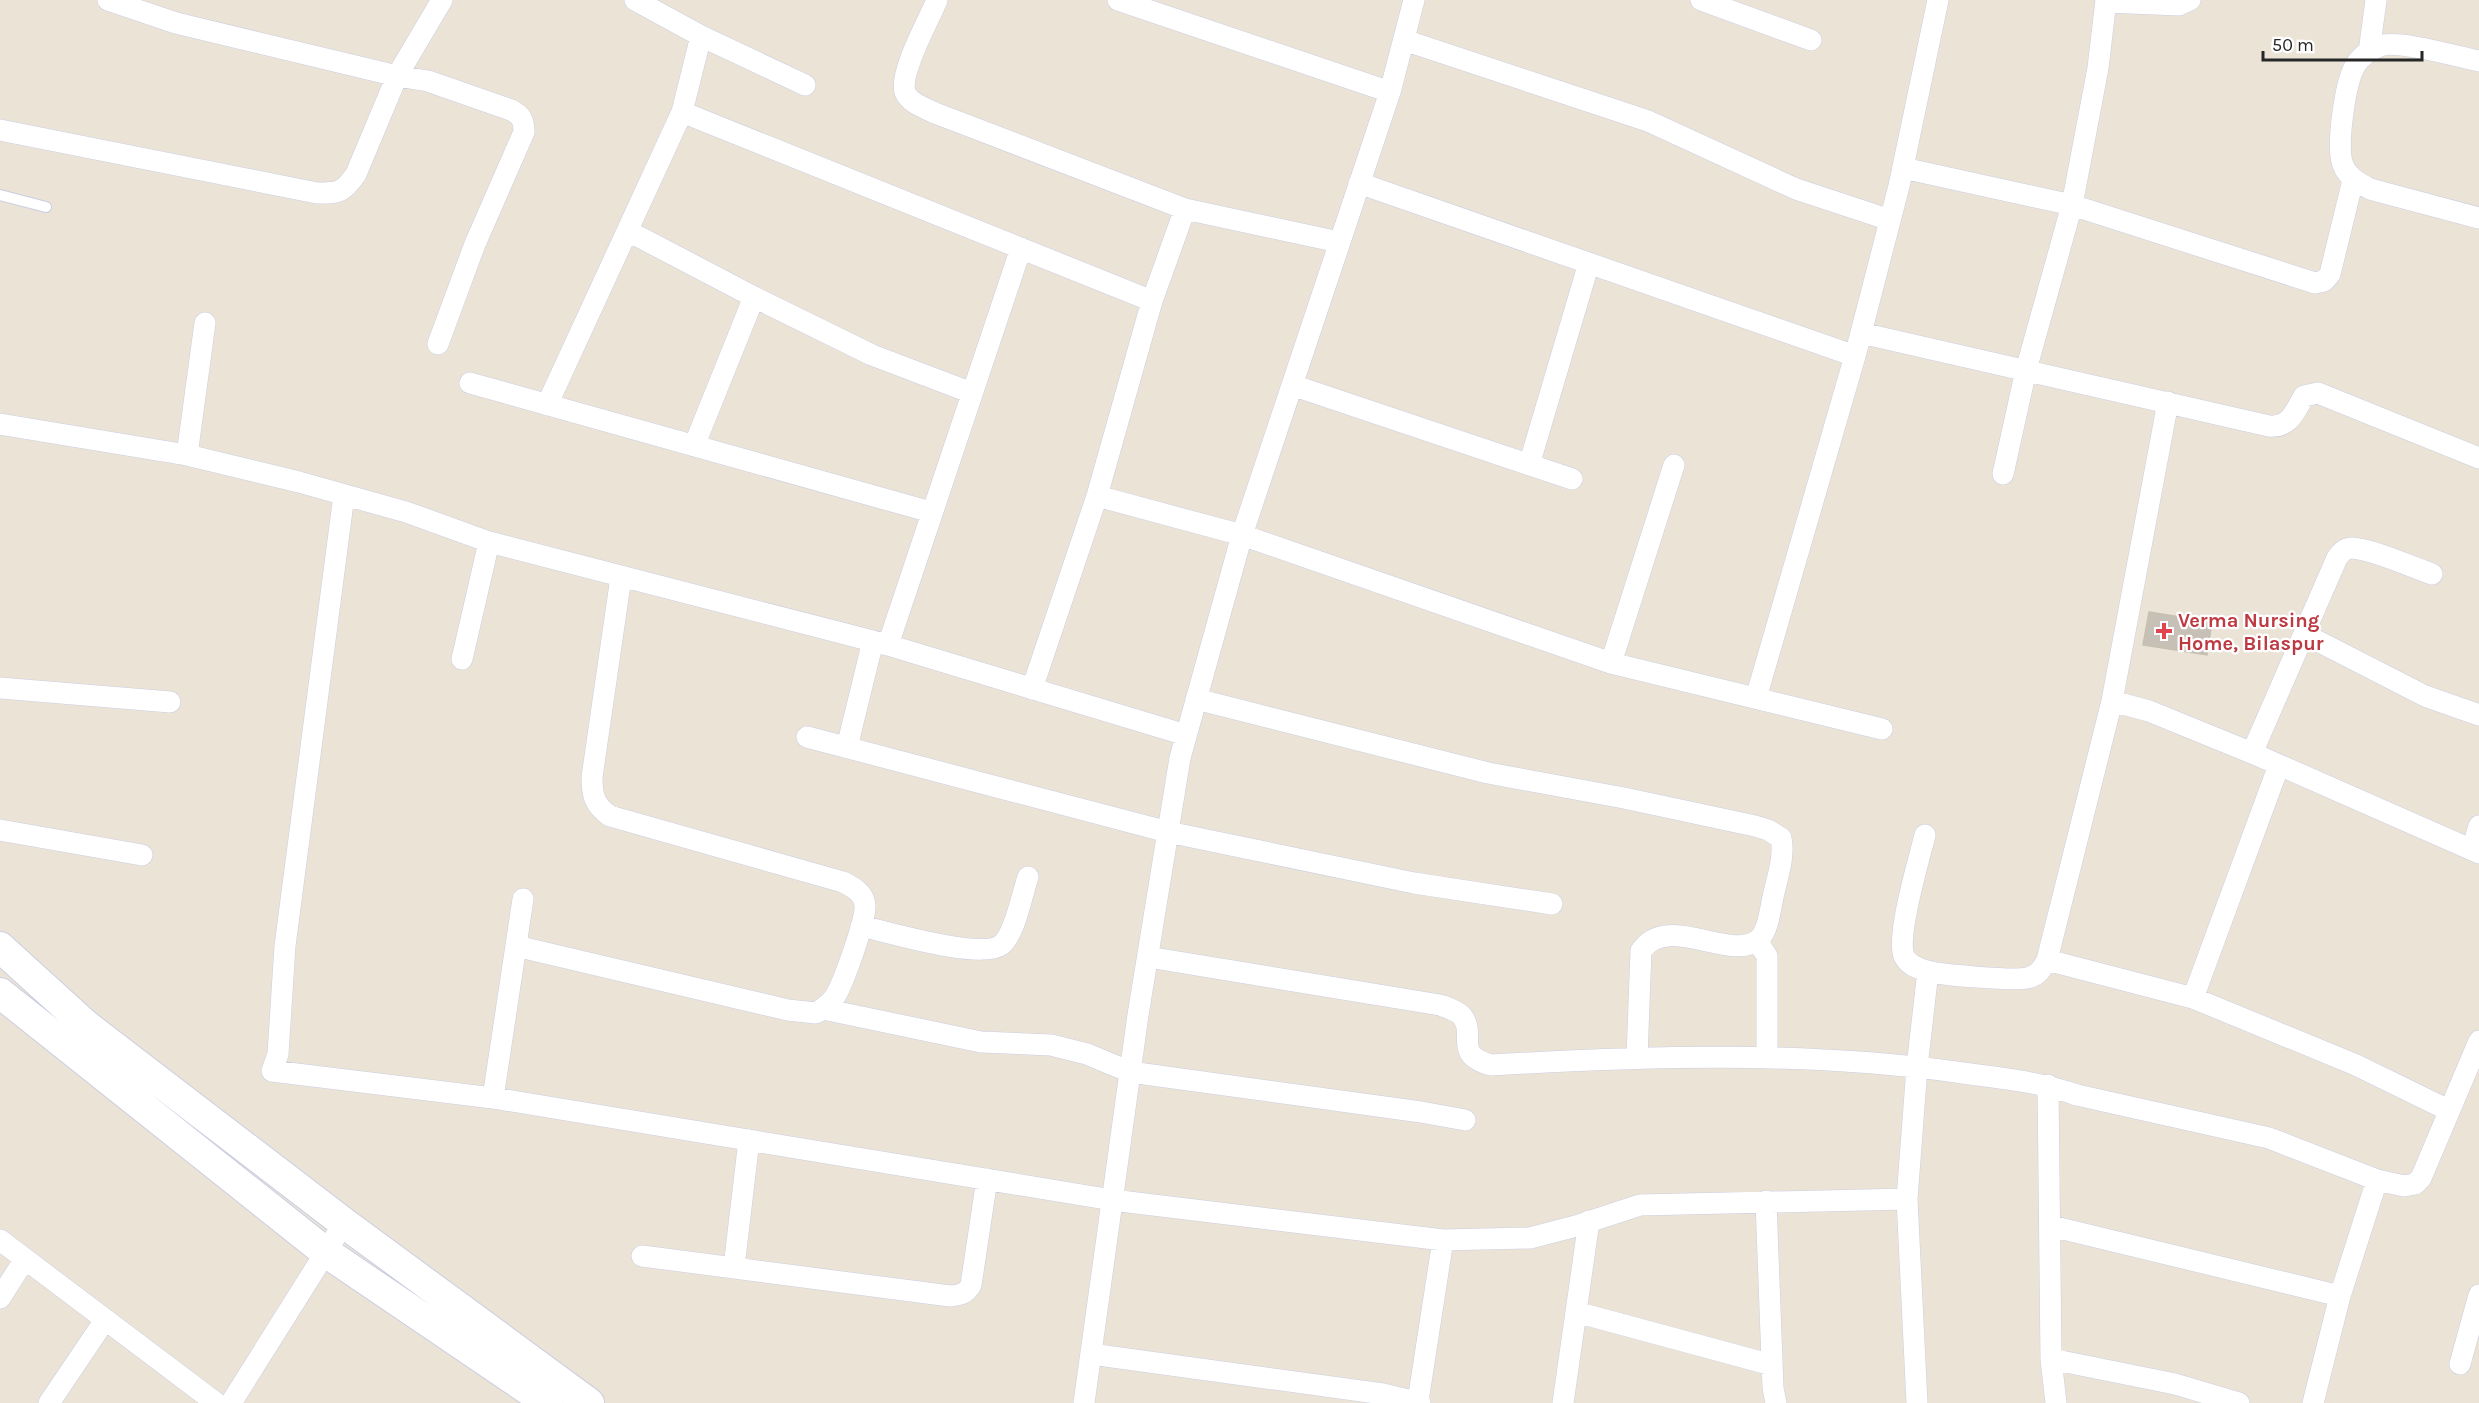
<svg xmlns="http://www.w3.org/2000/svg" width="2479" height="1403" font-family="Karla,sans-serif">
<rect width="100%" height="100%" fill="#ebe3d6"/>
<!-- building -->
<path fill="#c6c0b6" stroke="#c6c0b0" stroke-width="1.5" d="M 2149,612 L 2212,622 L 2207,655 L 2143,645 Z"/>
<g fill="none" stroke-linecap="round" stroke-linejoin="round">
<defs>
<path id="service" d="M 0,195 L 46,207"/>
<path id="minor" d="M 108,0 L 176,23 L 397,76 L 442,0
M 635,0 L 701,36 L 682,112 L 1152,301 L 1185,209 L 1339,242
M 937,0 C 929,20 899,72 905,92 C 909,103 925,108 935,113 L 1185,209
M 1118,0 L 1390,92
M 1701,0 L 1811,40
M 2106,2 L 2179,5 L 2190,0
M 701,36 L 805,85
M 1404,40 L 1648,121 L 1796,189 L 1890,220
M 2369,52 L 2376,0
M 2479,61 C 2458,57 2397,39 2380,46 C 2370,50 2360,57 2355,66 C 2345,83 2336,147 2343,165 C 2348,178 2359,183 2370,189 L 2479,218
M 0,130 L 317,193 C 339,193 343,193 356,174 L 397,76 L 428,81 L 511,110 C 521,115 524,120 524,132 L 475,244 L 438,344
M 1903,168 L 2072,205 L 2315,283 L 2324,281 L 2330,274 L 2353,180
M 1359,183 L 1855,356
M 628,231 L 754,297 L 872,355 L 972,393
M 1152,301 L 1097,496 L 1242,535 L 1611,663 L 1882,729
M 1861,333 L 2269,426 C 2290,428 2295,411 2304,396 L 2318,393 L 2479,458
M 470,383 L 931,512
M 1292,385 L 1572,479
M 547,405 L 682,112
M 0,424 L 187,455 L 299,482 L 406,512 L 489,542 L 888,645 L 1186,735
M 694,446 L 754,297
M 187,455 L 205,323
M 1529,465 L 1589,263
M 2003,474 L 2026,370 L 2072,205 L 2098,68 L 2106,0
M 344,495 L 285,946 L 278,1054 L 272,1071 L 493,1098 L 1112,1200 L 1443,1240 L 1530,1238 L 1576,1226 L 1640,1205 L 1907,1199
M 2304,634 L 2425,696 L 2479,715
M 888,645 L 1021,248
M 462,659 L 489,542
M 1611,663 L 1674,465
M 0,688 L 170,702
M 1032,689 L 1097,496
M 1756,698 L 1855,356 L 1899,186 L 1938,0
M 1196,699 L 1488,773 L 1624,798 L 1755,826 L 1768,830 L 1781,838 C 1785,857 1777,878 1773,897 C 1770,909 1769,931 1758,940 C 1730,962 1666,912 1641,951 L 1637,1057
M 2112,701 L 2149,711 L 2252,753 L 2479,853
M 807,737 L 1168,832 L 1414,883 L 1552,904
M 847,747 L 873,641
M 2252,753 L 2337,558 C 2341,552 2345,548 2352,548 C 2372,549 2412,567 2432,574
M 0,830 L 142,855
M 1925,835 C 1919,860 1896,935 1904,956 C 1908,965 1918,968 1926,971 C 1941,975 2013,981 2027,978 C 2038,976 2042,969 2047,960 L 2112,701 L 2168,402
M 2472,850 L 2479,826
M 861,926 C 888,932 980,960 1001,945 C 1015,935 1022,894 1028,877
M 1757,941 L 1767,956 L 1767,1056
M 516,946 L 788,1010 L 816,1013 C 823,1009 829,1004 834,998 C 843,985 866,920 865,905 C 864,893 853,887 843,882 L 610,816 C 594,805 592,795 592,777 L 621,577
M 1148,957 L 1440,1005 C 1448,1008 1456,1010 1462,1016 C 1477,1035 1452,1054 1491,1065 C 1647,1056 1801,1051 1956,1072 C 1997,1078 2038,1081 2077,1095 L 2269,1138 L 2377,1180 L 2404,1186 L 2415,1184 L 2421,1178 L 2479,1041
M 2047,960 L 2193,998 L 2356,1065 L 2448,1110
M 2193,998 L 2279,765
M 823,1009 L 981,1042 L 1051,1045 L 1087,1054 L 1130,1072 L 1421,1112 L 1465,1120
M 2048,1085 L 2051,1359 L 2056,1403
M 493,1098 L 523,899
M 1766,1201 L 1773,1388 L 1776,1403
M 2051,1226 L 2340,1296
M 0,1240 L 216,1403
M 642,1256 L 950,1296 C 960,1295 966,1294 971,1285 L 987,1179
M 734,1267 L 749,1140
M 0,1298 L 25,1259
M 1576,1312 L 1772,1365
M 1091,1354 L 1383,1394 L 1420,1403
M 2051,1359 L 2175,1384 L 2239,1403
M 2460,1364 L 2479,1295
M 1418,1401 L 1443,1240
M 49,1403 L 105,1320
M 231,1403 L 344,1223
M 1084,1403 L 1138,1015 L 1180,758 L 1242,535 L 1390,92 L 1414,0
M 1563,1403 L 1589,1221
M 1917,1403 L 1907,1199 L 1917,1067 L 1928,971
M 2313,1403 L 2340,1296 L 2377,1180"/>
<path id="secondary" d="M 0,947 L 87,1026 L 344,1223 L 589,1403
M 0,993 L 324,1251 L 548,1403"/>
</defs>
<!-- service casing -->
<use href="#service" stroke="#cbcee2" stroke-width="12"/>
<!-- minor casing -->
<use href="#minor" stroke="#cbcee2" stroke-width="22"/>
<!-- secondary casing -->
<use href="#secondary" stroke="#cbcee2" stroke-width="32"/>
<!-- service -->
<use href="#service" stroke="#fff" stroke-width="10"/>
<!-- minor -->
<use href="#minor" stroke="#fff" stroke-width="21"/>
<!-- secondary -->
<use href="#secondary" stroke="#fff" stroke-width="30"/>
</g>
<!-- markers -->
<path fill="#e0444e" stroke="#fff" stroke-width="2" d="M2161 622h6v6h6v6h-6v6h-6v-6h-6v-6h6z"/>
<g text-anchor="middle" stroke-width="4.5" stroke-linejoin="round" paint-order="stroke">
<!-- health labels -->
<g font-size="20" font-weight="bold" fill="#be3a42" stroke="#fff" text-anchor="start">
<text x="2178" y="627">Verma Nursing<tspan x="2178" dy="23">Home, Bilaspur</tspan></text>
</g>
</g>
<!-- scale -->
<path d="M2263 51v9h159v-9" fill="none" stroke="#272727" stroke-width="3"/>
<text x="2272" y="51" font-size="18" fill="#272727" stroke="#ffffff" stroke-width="4.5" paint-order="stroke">50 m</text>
</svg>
